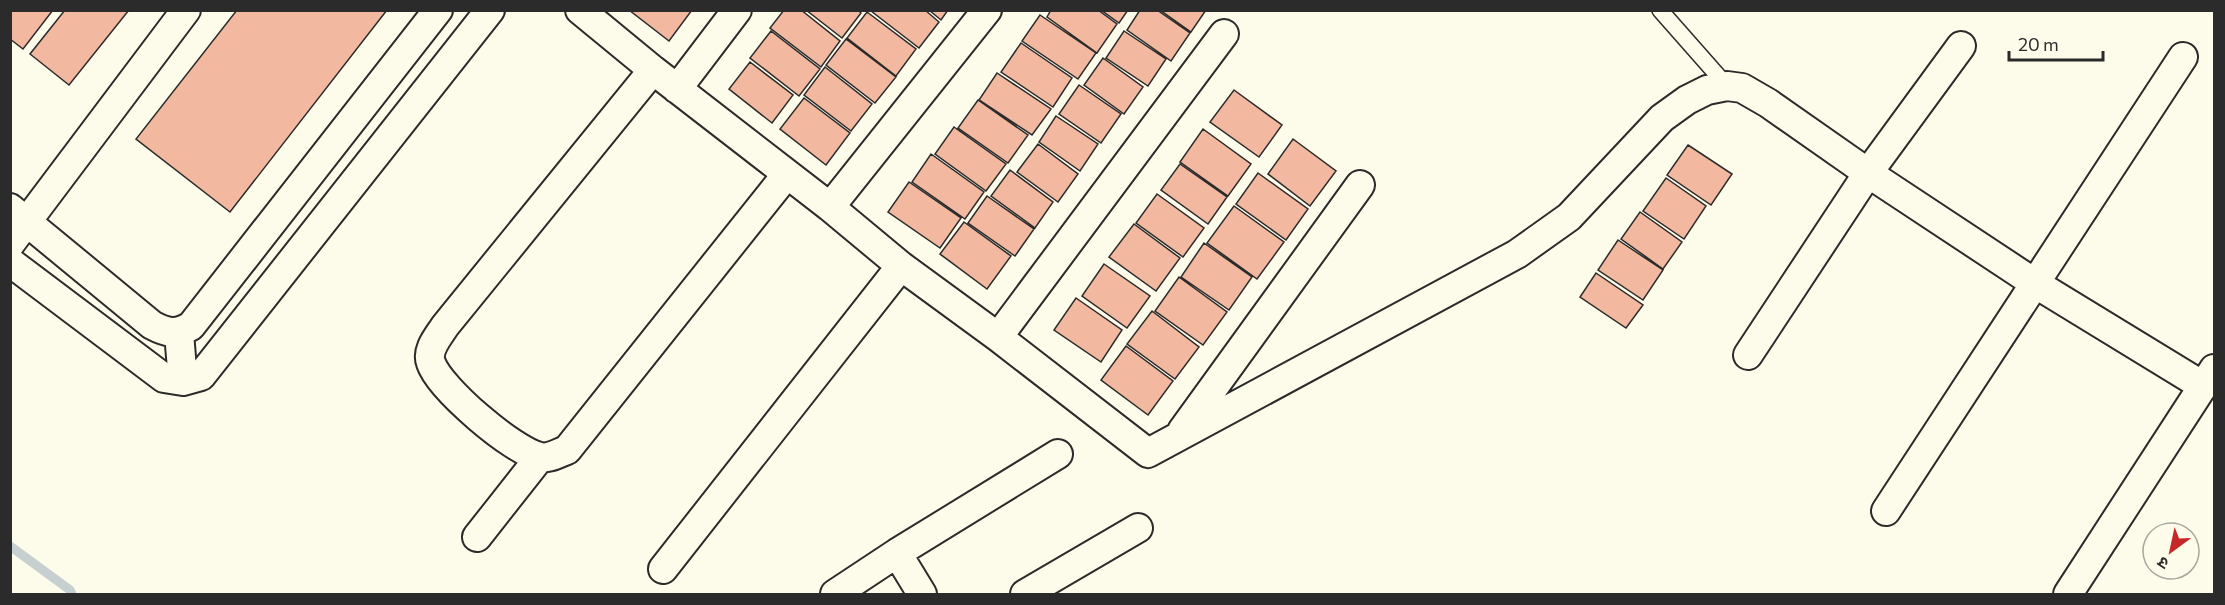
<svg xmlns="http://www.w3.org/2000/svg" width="2225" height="605" font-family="Commissioner,'Noto Sans Devanagari',sans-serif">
<rect width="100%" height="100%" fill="#fdfbea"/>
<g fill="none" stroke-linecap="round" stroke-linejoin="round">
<!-- stream -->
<path stroke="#c7d0d0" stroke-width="9" d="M 10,546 L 70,590 L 72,594"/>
</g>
<!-- building -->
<path fill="#f2b8a0" stroke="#2b2b2b" stroke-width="1.5" d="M 10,10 L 53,10 L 23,49 L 10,39 Z
M 65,10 L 129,10 L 69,85 L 30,54 Z
M 237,10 L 387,10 L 230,212 L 136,139 Z
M 629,10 L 692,10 L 669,41 Z
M 784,10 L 801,10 L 840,41 L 821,67 L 770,28 Z
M 806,10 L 858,10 L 861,13 L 842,38 Z
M 925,10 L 939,22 L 919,48 L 871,11 Z
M 929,10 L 948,10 L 941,20 Z
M 1051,10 L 1098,10 L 1117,24 L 1097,53 L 1047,17 Z
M 1101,10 L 1128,10 L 1119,23 Z
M 1140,10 L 1157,10 L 1190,33 L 1171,61 L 1127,30 Z
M 1160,10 L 1206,10 L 1191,32 Z
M 867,12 L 916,49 L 896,76 L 847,38 Z
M 1040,15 L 1096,53 L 1078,79 L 1022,41 Z
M 771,31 L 820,69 L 799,96 L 750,58 Z
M 1124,31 L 1166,59 L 1148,86 L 1106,58 Z
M 846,39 L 896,77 L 875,103 L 826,65 Z
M 1021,43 L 1072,78 L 1053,107 L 1001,72 Z
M 1103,58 L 1143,87 L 1124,114 L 1084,85 Z
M 750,62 L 793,95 L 772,123 L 729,89 Z
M 825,67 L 872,104 L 851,131 L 804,95 Z
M 997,73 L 1051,109 L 1032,135 L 979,100 Z
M 1079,85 L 1121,114 L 1101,143 L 1059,114 Z
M 1234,90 L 1282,125 L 1259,157 L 1210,122 Z
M 804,98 L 850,133 L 826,165 L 780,129 Z
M 978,100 L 1028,135 L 1008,163 L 958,128 Z
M 1056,116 L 1098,144 L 1080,171 L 1039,142 Z
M 954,127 L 1006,164 L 986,191 L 935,154 Z
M 1203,129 L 1251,164 L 1228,196 L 1180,162 Z
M 1293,139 L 1336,171 L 1310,206 L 1268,174 Z
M 1038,144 L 1078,174 L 1058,202 L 1017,172 Z
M 1688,145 L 1732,174 L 1711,205 L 1667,175 Z
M 931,154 L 984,192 L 965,219 L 912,182 Z
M 1180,164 L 1227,197 L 1208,224 L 1161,190 Z
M 1010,170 L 1053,202 L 1035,228 L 991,196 Z
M 1258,173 L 1308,209 L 1286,240 L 1236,204 Z
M 1666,178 L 1706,206 L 1684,239 L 1643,211 Z
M 909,182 L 961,218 L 940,248 L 888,212 Z
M 1157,194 L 1204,228 L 1183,257 L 1136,223 Z
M 987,196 L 1034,229 L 1015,256 L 968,223 Z
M 1234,206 L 1284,242 L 1257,279 L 1207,243 Z
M 1640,212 L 1682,242 L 1663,269 L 1621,239 Z
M 964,222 L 1011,256 L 987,289 L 940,254 Z
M 1134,224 L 1180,258 L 1156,291 L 1109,257 Z
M 1618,240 L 1663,270 L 1643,300 L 1598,270 Z
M 1204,243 L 1252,277 L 1229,310 L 1181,277 Z
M 1104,264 L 1150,296 L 1127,328 L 1082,296 Z
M 1596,273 L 1643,305 L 1626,328 L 1580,297 Z
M 1179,277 L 1227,312 L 1203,345 L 1155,311 Z
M 1076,298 L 1122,330 L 1101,362 L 1054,330 Z
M 1152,311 L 1199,347 L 1175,379 L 1127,344 Z
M 1126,346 L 1173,381 L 1148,415 L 1101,380 Z"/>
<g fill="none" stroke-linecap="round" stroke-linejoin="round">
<defs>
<path id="service" d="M 1660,10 L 1727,86"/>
<path id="minor" d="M 580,10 L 653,70 L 830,207 L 901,266 L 998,337 L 1148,453 L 1517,254 L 1569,217 L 1662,118 L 1687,100 L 1707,90 L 1727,86 L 1742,88 L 1768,103 L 1868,173 L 2036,284 L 2203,386
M 653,70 L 445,326 C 438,337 426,350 431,363 C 440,389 513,451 540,457 C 549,459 558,453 567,450 L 787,174
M 677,89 L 737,10
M 830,207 L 987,10
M 10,208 L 152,325 C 167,333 176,335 191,326 L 438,10
M 10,244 L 186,10
M 10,262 L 164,378 L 183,381 L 201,376 L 490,10
M 179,333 L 183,381
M 998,337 L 1224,34
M 1748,355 L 1868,173 L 1961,46
M 1182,431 L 1360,185
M 1886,511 L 2183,57
M 477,537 L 540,457
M 897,553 L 922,594
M 663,569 L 901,266
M 835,594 L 897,553 L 1058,454
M 1025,594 L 1138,528
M 2068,594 L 2214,369"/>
</defs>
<!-- service casing -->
<use href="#service" stroke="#2b2b2b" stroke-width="18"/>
<!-- minor casing -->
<use href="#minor" stroke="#2b2b2b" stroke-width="32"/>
<!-- service -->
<use href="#service" stroke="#fdfbea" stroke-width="15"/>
<!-- minor -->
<use href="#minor" stroke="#fdfbea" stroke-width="28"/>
</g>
<!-- border -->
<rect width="2225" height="605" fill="none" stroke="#2b2b2b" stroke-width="24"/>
<!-- north arrow -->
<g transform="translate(2171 551) rotate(213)"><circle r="28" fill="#fdfbea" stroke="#a9a89e" stroke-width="1.5"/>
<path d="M0-4.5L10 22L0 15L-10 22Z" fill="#c62828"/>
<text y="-9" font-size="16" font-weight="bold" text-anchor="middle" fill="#2b2b2b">उ</text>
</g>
<!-- scale -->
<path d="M2009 51v9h94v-9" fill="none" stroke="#2b2b2b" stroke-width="3"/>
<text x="2018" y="51" font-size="18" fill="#2b2b2b" stroke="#fdfbea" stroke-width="4.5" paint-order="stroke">20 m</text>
</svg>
